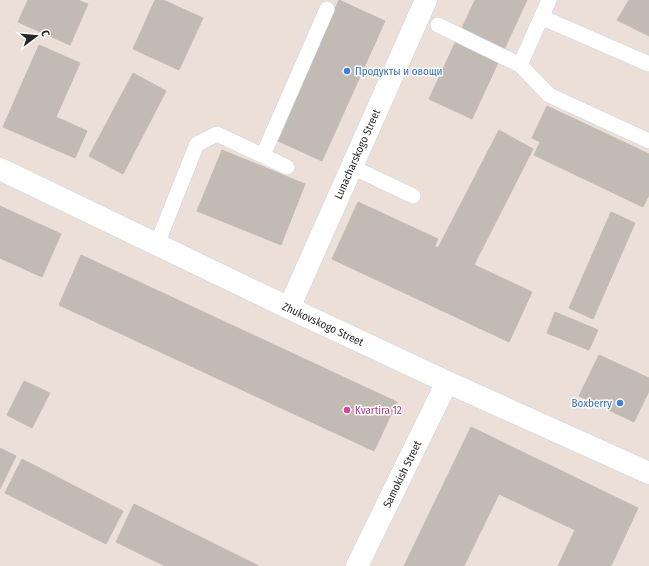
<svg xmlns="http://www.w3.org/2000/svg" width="649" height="566" font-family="'Fira Sans Condensed',sans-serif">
<rect width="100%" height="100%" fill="#ebdfd7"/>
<!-- building -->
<path fill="#c2bbb3" stroke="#c5bbb1" d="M 28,0 L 78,0 L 88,4 L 70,45 L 18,22 Z
M 155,0 L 163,0 L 203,18 L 179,70 L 133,49 Z
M 339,0 L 385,21 L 322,161 L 276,140 Z
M 475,0 L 527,0 L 472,119 L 429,99 Z
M 629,0 L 649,0 L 649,36 L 617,20 Z
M 39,45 L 80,63 L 56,117 L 87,131 L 75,158 L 3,127 Z
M 133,73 L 166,91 L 123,174 L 89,156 Z
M 547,106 L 649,154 L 649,195 L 643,207 L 534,155 L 540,142 L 532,138 Z
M 499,130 L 533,149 L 474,265 L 438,248 Z
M 222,150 L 305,184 L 281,245 L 197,211 Z
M 358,202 L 438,239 L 411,296 L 332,259 Z
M 0,206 L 61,234 L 42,277 L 0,258 Z
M 611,212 L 635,223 L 593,319 L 569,308 Z
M 434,246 L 532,292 L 509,342 L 411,296 Z
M 81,255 L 397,402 L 374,451 L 59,305 Z
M 555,312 L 598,330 L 589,350 L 547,333 Z
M 599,355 L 649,378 L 649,391 L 634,422 L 579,396 Z
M 24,381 L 50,393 L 32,428 L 7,415 Z
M 471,427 L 638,508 L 611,566 L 558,566 L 575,530 L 499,494 L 464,566 L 404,566 Z
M 0,448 L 16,456 L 0,489 Z
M 22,459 L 123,511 L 106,544 L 5,493 Z
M 134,504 L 259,566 L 165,566 L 116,542 Z"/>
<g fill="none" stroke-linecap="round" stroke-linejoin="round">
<defs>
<path id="service" d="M 541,17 L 649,64
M 438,25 L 520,65 L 549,95 L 649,141
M 520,65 L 549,0
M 263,155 L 327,9
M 352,167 L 413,196
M 157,244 L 197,144 L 217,134 L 287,167"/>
<path id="minor" d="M 289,308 L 426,0"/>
<path id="secondary" d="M 0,169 L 289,308 L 447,382 L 649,473
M 357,566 L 447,382"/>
</defs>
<!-- service casing -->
<use href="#service" stroke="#ccd3e1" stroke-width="16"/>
<!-- minor casing -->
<use href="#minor" stroke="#ccd3e1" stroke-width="23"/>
<!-- secondary casing -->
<use href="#secondary" stroke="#ccd3e1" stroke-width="23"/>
<!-- service -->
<use href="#service" stroke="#fff" stroke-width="15"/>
<!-- minor -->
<use href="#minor" stroke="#fff" stroke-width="22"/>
<!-- secondary -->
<use href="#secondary" stroke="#fff" stroke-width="22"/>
</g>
<!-- markers -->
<g fill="#3f7fe0" stroke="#fff" stroke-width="1.5">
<circle cx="347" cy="71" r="4"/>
<circle cx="620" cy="403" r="4"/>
</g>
<circle fill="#d1479c" stroke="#fff" stroke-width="1.5" cx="347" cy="410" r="4"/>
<g text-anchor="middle" stroke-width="3" stroke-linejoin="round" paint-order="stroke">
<!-- shop labels -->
<g font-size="11" fill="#366cbe" stroke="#fff" text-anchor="start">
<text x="355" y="75">Продукты и овощи</text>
<text x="612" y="407" text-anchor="end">Boxberry</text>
</g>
<!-- street labels -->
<g font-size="11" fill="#272727" stroke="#fff">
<text transform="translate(357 154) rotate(-66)" y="4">Lunacharskogo Street</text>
<text transform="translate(323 324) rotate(25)" y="4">Zhukovskogo Street</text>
<text transform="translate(402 474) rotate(-64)" y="4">Samokish Street</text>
</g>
<!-- hotel labels -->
<g font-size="11" fill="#b23c85" stroke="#fff" text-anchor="start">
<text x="355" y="414">Kvartira 12</text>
</g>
</g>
<!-- north arrow -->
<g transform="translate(36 36) rotate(74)" stroke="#ffffff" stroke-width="3" paint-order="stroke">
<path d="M0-3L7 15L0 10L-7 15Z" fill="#272727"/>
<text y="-6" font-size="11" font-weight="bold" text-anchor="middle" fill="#272727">С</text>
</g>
</svg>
